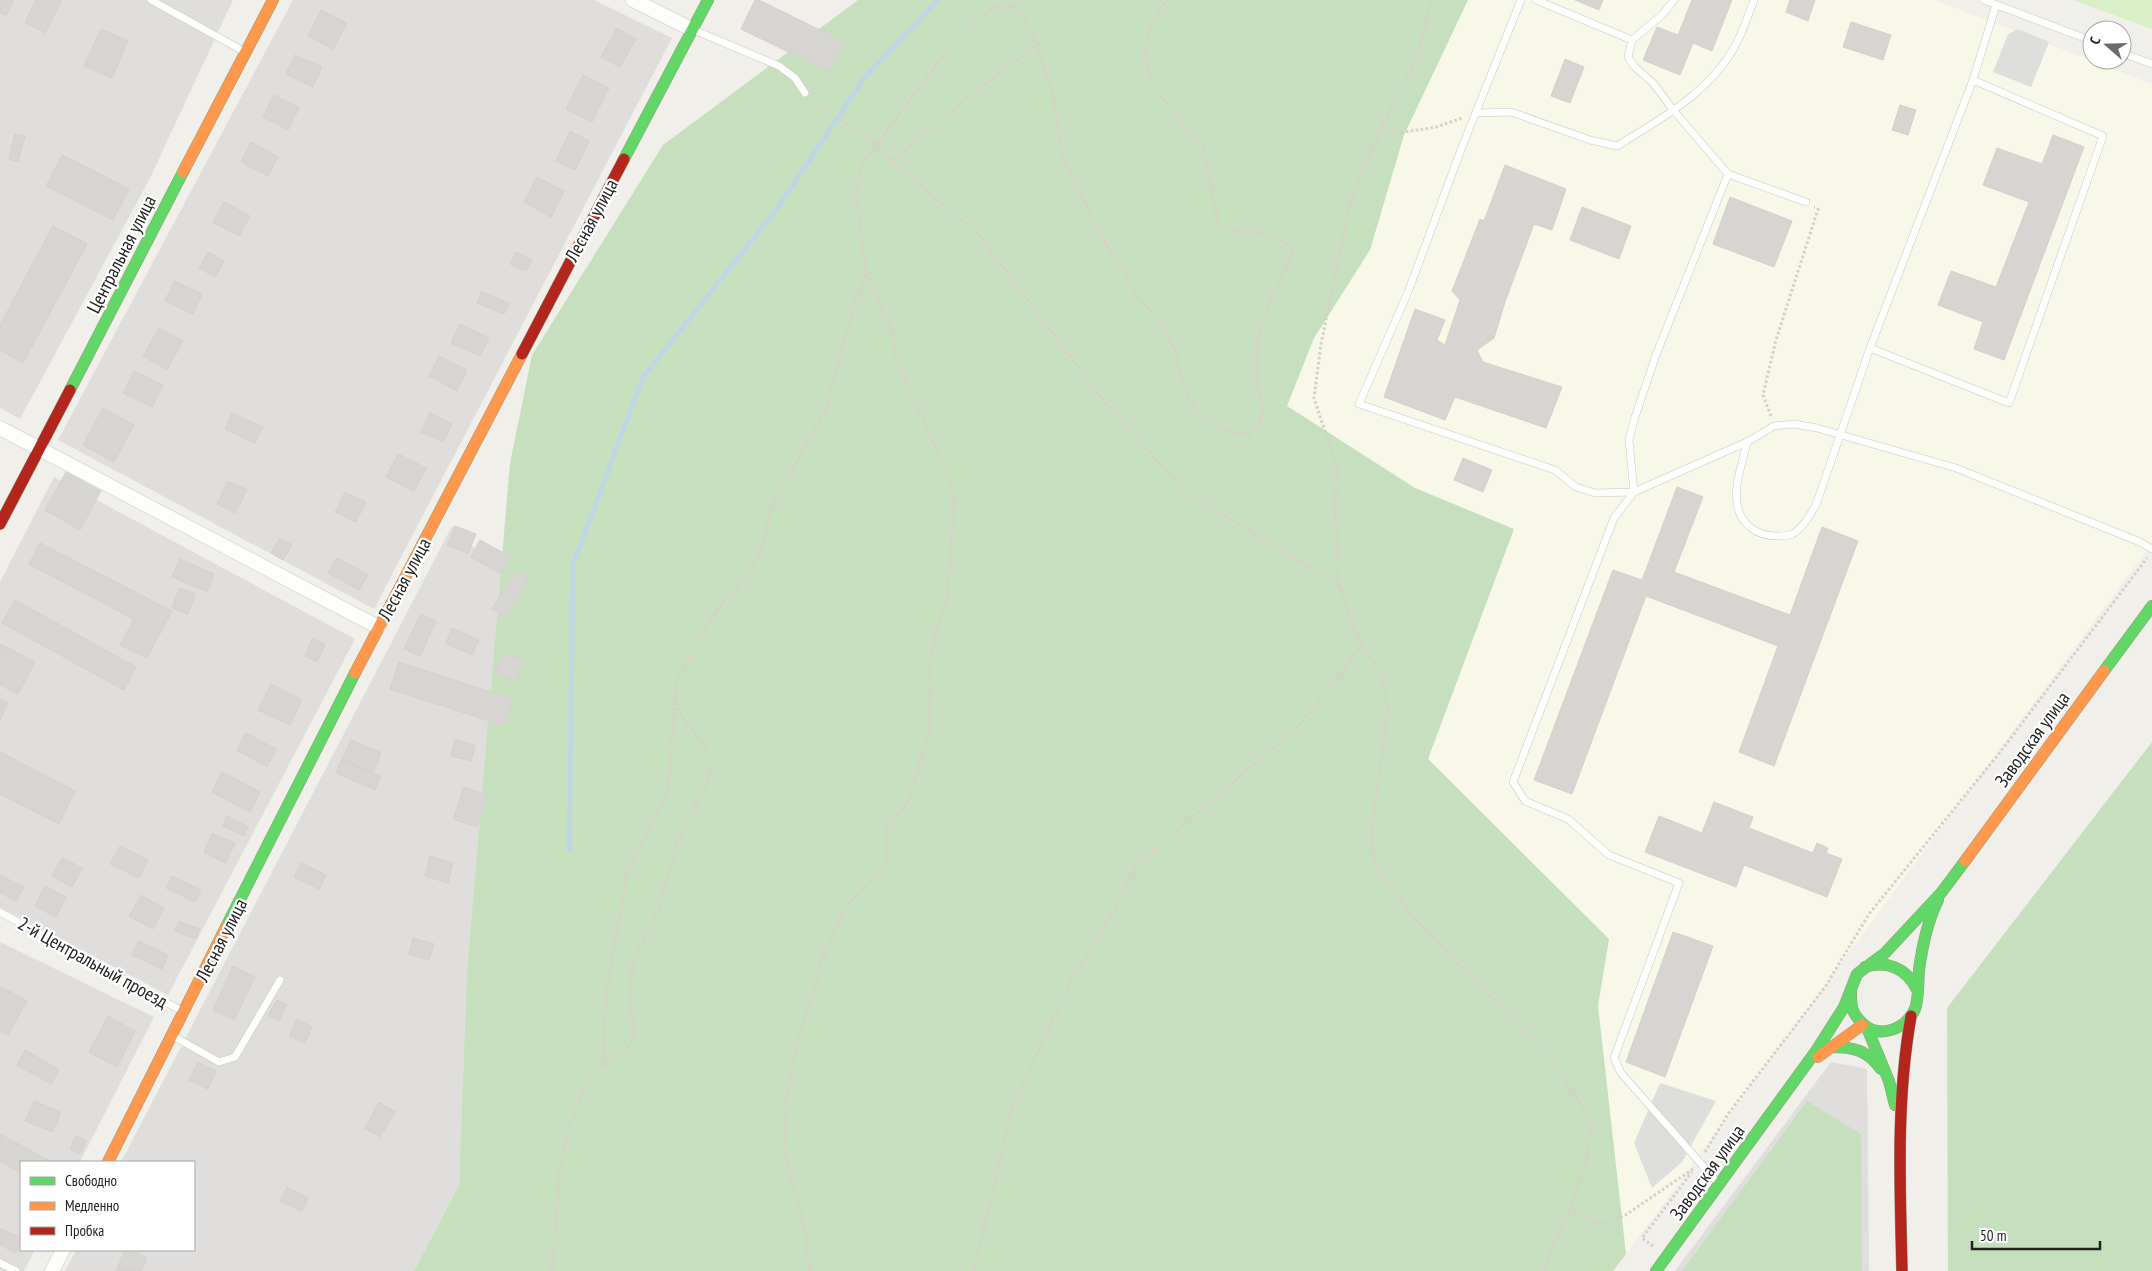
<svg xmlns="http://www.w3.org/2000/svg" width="2152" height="1271" font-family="'PT Sans Narrow',sans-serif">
<rect width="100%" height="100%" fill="#f0efea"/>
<!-- residential -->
<path fill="#dfdedc" d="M 0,0 L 233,0 L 150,178 L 20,419 L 0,408 Z
M 293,0 L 594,0 L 672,38 L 374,609 L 58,440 Z
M 54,477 L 355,639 L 168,995 L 0,907 L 0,582 Z
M 452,526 L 501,574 L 467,970 L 459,1185 L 414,1271 L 65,1271 L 76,1250 L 194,1250 L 194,1162 L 121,1162 Z
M 0,942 L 154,1017 L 80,1162 L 21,1162 L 21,1250 L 35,1250 L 24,1271 L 0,1271 Z
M 1831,1062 L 1867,1069 L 1869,1271 L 1675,1271 Z"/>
<!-- education -->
<path fill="#f7f8e7" d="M 1468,0 L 1935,0 L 2152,84 L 2152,543 L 1626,1254 L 1598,1006 L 1609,939 L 1428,759 L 1514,529 L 1415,488 L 1287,406 L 1314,338 L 1370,249 L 1404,135 Z"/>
<!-- religious -->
<path fill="#dededc" d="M 2018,29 L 2049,42 L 2031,87 L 1993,72 L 2008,34 Z
M 1660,1083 L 1716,1101 L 1682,1162 L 1652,1188 L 1634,1143 Z"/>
<!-- grass -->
<path fill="#d8efc8" d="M 2073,0 L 2152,0 L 2152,29 Z"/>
<!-- forest -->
<path fill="#c6e0be" d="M 858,0 L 1468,0 L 1404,135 L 1370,250 L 1314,338 L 1287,406 L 1415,488 L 1514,529 L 1428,759 L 1609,939 L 1598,1006 L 1626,1254 L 1613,1271 L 414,1271 L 459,1185 L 467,970 L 510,463 L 532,355 L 663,145 Z
M 2152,742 L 2152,1271 L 1948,1271 L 1947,1008 Z
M 1807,1101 L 1861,1134 L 1862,1271 L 1682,1271 Z"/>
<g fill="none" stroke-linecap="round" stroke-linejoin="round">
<!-- stream -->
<path stroke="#bcd7e4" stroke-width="5" d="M 569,851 L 573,565 L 643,377 L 779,206 L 865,77 L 938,0"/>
</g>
<!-- building -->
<path fill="#d7d5d1" stroke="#d4d1cb" d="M 0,0 L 14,0 L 6,16 L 0,13 Z
M 36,0 L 62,0 L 45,33 L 25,22 Z
M 755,0 L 759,0 L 844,42 L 829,72 L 741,29 Z
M 1575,0 L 1603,0 L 1599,10 Z
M 1692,0 L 1732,0 L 1712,51 L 1693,43 L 1680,75 L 1643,60 L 1657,27 L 1678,35 Z
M 1790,0 L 1815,0 L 1808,21 L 1786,12 Z
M 321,10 L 347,23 L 333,49 L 308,36 Z
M 1851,22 L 1891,35 L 1883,60 L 1843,47 Z
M 617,28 L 636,39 L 620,67 L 601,57 Z
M 101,29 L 128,41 L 112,78 L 84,66 Z
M 295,55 L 322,67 L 313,87 L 286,74 Z
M 1565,59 L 1584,67 L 1570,103 L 1551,96 Z
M 583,75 L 609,88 L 592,122 L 566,109 Z
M 274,95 L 299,108 L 288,130 L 263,117 Z
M 1900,105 L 1916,110 L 1908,135 L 1892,130 Z
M 570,131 L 589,141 L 575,170 L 556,161 Z
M 15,134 L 25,136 L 18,162 L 9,159 Z
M 2053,135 L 2084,147 L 2004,360 L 1974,349 L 1983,322 L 1938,305 L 1951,271 L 1996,287 L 2029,202 L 1983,185 L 1997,148 L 2042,164 Z
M 251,142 L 278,157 L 268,176 L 241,162 Z
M 62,155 L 129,189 L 113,220 L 46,186 Z
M 1505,165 L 1566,189 L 1552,230 L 1534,224 L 1505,302 L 1494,338 L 1477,350 L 1483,362 L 1562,387 L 1546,428 L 1455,397 L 1445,420 L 1384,397 L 1415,309 L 1445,320 L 1437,340 L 1445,345 L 1460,300 L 1452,291 L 1480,219 L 1484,221 Z
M 537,177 L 564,191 L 551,217 L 524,202 Z
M 1730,197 L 1792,221 L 1774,267 L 1713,244 Z
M 224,202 L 250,216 L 239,236 L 213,222 Z
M 1582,207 L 1631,226 L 1619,259 L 1570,240 Z
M 53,226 L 87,244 L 23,363 L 0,350 L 0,325 Z
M 208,252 L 224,261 L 215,277 L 199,268 Z
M 516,252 L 532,260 L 526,271 L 510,264 Z
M 174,281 L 202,294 L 193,314 L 165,301 Z
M 481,292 L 509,303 L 504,314 L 477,303 Z
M 460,324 L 489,338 L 480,356 L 451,343 Z
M 159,328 L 183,341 L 167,370 L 143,356 Z
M 439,356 L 467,370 L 457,391 L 429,376 Z
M 134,371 L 163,385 L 152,407 L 123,393 Z
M 103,408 L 134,425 L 114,462 L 83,445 Z
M 232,413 L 263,427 L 255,443 L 225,429 Z
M 430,413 L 452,424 L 443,442 L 421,432 Z
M 398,454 L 426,468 L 414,491 L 386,477 Z
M 1463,458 L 1492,470 L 1483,492 L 1454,480 Z
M 66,472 L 101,491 L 80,530 L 45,510 Z
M 228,481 L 247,490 L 235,513 L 217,504 Z
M 1677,487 L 1703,497 L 1674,572 L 1790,615 L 1822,527 L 1858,541 L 1774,766 L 1739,752 L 1778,646 L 1646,596 L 1572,794 L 1534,780 L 1613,570 L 1642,580 Z
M 345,492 L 366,502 L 356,522 L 335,512 Z
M 455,526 L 476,534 L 468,553 L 447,545 Z
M 280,538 L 292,545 L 283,560 L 271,553 Z
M 480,540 L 511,557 L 501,574 L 471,557 Z
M 40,543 L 172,611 L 147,658 L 120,645 L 134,619 L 29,564 Z
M 337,558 L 368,575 L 359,590 L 328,573 Z
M 180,559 L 214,574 L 207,592 L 172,577 Z
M 515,571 L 529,579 L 506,617 L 492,609 Z
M 179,588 L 195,594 L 188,614 L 172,608 Z
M 15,600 L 136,667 L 124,690 L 2,623 Z
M 421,614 L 436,621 L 420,656 L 404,649 Z
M 452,628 L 479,640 L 472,655 L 446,643 Z
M 312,639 L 325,644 L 317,662 L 305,656 Z
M 0,644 L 35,662 L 18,694 L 0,685 Z
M 502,653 L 523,660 L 515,681 L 495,674 Z
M 399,662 L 513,699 L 505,726 L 390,689 Z
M 271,684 L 302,700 L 290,725 L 258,710 Z
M 0,699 L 8,703 L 0,720 Z
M 246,733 L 276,749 L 267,767 L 237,750 Z
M 351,740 L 381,753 L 373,773 L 342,760 Z
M 455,740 L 475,745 L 471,761 L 451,756 Z
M 0,752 L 75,791 L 59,824 L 0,794 Z
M 342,759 L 381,776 L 375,790 L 336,773 Z
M 222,772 L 260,792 L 250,812 L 212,792 Z
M 464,787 L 487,795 L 477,827 L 453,819 Z
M 1714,802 L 1753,817 L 1749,828 L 1813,853 L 1817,843 L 1828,848 L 1826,853 L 1842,859 L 1827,897 L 1744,865 L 1736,887 L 1645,852 L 1659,816 L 1702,833 Z
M 227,816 L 248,827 L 244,836 L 223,826 Z
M 212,833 L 235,843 L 226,863 L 204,853 Z
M 120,846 L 148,860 L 139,878 L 110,864 Z
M 430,856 L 453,863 L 448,883 L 425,876 Z
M 62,858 L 82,868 L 72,887 L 52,876 Z
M 301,863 L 326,875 L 319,889 L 294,877 Z
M 0,875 L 24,887 L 16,901 L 0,893 Z
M 172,876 L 201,890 L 195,902 L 166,888 Z
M 45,886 L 66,897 L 56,917 L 35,906 Z
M 141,895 L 164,908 L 153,929 L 129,916 Z
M 179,921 L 200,929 L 196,939 L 175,931 Z
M 1673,932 L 1713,946 L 1665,1077 L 1626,1062 Z
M 413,938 L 434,944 L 429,960 L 409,954 Z
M 139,941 L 168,955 L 162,969 L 132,955 Z
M 233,966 L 255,977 L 234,1020 L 213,1010 Z
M 0,986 L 27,1001 L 8,1035 L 0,1030 Z
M 277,1000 L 287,1005 L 279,1021 L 268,1015 Z
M 108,1016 L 135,1031 L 117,1067 L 89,1052 Z
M 297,1019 L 312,1027 L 305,1043 L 289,1036 Z
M 25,1050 L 59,1070 L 51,1084 L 17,1065 Z
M 198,1062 L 216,1071 L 208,1089 L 189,1080 Z
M 34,1101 L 61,1112 L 53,1132 L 25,1121 Z
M 379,1102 L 395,1112 L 380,1137 L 365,1128 Z
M 0,1134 L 52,1162 L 21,1162 L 21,1173 L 0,1161 Z
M 76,1136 L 87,1141 L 80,1154 L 70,1149 Z
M 287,1187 L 308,1198 L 302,1211 L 280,1201 Z
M 0,1229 L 21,1237 L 16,1253 L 0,1245 Z
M 125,1250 L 130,1250 L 147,1258 L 141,1271 L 116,1271 Z"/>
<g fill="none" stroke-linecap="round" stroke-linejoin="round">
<defs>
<path id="lane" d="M 151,0 L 245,52
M 1521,0 L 1462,147 L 1408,292 L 1359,404 L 1555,470 L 1576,487 L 1595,493 L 1634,492 L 1747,442 L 1774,426 L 1794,424 L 1817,428 L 1956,468 L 2140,542 L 2152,549
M 1536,0 L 1632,40 L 1628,57 L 1634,66 L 1653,83 L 1674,111 L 1728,174 L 1806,202
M 1984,0 L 2092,41
M 694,30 L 779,66 L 795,78 L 805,93
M 1632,40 L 1662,15 L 1674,0
M 2122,53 L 2152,64
M 1477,113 L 1511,112 L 1590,140 L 1617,146 C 1661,119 1710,92 1735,46 C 1743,32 1748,15 1754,0
M 1870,348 L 2009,403 L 2103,136 L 1973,80
M 1747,442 C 1743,461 1734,484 1737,503 C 1740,524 1756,536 1777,536 C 1781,536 1788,536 1792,534 C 1803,529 1810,514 1816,505 L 1870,348 L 1973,80 L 1996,5
M 0,912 L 182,1011
M 173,1036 L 219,1062 L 235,1057 L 280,980
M 1718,1183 L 1621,1073 L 1614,1058 L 1679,883 L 1609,855 L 1568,819 L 1525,801 L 1513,782 L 1614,518 L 1634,492 L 1629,440 L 1635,417 L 1656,355 L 1728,174
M 0,1263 L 16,1271"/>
<path id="street" d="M 633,0 L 691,29
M 0,428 L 378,627
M 52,1271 L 63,1250"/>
<path id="fast" d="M 624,159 L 708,0
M 70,390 L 183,172
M 2104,671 L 2152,606
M 226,927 L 355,673
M 1865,967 C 1886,960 1906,968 1916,988
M 1851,992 C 1851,1006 1851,1012 1862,1023 C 1879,1040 1906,1029 1915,1009 C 1919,998 1918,982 1919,970 C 1922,948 1928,920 1938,900
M 1867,1028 L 1889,1081 L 1895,1105
M 1831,1047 C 1854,1047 1867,1050 1881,1069
M 1656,1271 L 1816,1051 L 1844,1007 L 1857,974 L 1885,953 L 1941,893 L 1965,861"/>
<path id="slow" d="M 183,172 L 273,0
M 355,673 L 522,354
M 1965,861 L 2104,671
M 1818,1057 L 1862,1025
M 108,1162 L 226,927"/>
<path id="jam" d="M 522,354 L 624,159
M 0,524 L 70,390
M 1902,1271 C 1900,1185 1896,1101 1911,1016"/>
</defs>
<!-- lane casing -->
<use href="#lane" stroke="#c9c8c6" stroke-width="8"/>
<!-- street casing -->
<use href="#street" stroke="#c9c8c6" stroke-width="15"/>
<!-- fast casing -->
<use href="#fast" stroke="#969c80" stroke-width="12"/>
<!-- slow casing -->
<use href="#slow" stroke="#969c80" stroke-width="12"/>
<!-- jam casing -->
<use href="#jam" stroke="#969c80" stroke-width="12"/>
<!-- path -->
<path stroke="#d9ccc9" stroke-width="3" stroke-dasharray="2.5 2.5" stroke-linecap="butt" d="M 1013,5 L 1018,0
M 813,100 L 821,108 L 876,143 L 892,161 L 978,234 L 1104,401 L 1185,492 L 1339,585 L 1361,646 L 1381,673 L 1388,708 L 1371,838 L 1375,865 L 1414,918 L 1556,1065 L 1592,1123 L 1585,1168 L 1569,1211 L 1543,1271
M 1382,127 L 1398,133 L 1436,127 L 1462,118
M 892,161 L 975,92 L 1037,44
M 1771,416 L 1763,395 L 1776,340 L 1818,209 L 1814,207
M 1339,585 L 1335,502 L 1338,471 L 1314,398 L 1321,344 L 1351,199 L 1382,127 L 1419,54 L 1431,0
M 603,1065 L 627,1048 L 635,1034 L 631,1009 L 631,979 L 634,959 L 660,906 L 678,840 L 707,783 L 710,770 L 710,758 L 704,745 L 679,712 L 675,699
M 1705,1152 L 1728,1114 L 1825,987 L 1869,914 L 2001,751 L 2147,558
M 1569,1211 L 1600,1224 L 1624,1216 L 1693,1169
M 1653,1246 L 1642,1238 L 1692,1172
M 551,1271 L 553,1266 L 560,1165 L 570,1126 L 585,1084 L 603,1065 L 606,992 L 627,873 L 668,791 L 676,683 L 696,644 L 718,608 L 747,576 L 761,553 L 771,508 L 826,409 L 853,308 L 866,273 L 856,190 L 863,162 L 955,41 L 974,22 L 991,9 L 1002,5 L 1013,5 L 1025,20 L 1037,44 L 1054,100 L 1062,154 L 1098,231 L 1126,274 L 1134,293 L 1163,325 L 1175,351 L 1185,390 L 1196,412 L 1220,428 L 1233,433 L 1249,434 L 1256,429 L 1263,416 L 1257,379 L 1258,336 L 1263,318 L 1292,252 C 1281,226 1239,238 1218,223 L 1203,147 L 1163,99 L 1150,75 L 1145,54 L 1150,26 L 1167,0
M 810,1271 L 805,1230 L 784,1152 L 787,1095 L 796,1049 L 818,973 L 827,947 L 845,908 L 887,863 L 886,830 L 908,801 L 929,736 L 931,652 L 948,594 L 954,497 L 942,462 L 896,360 L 891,328 L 867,274
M 974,1271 L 1012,1108 L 1072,979 L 1114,911 L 1135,867 L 1298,726 L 1330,688 L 1361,646"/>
<!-- lane -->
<use href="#lane" stroke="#fdfdfc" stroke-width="7"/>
<!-- street -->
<use href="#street" stroke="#fdfdfc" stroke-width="14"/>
<!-- fast -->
<use href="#fast" stroke="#63d668" stroke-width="11"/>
<!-- slow -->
<use href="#slow" stroke="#ff974d" stroke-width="11"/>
<!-- jam -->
<use href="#jam" stroke="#b3261e" stroke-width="11"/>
</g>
<g text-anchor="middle" stroke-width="4.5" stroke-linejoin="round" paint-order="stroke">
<!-- street labels -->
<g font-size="19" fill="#222" stroke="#fff">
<text transform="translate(591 220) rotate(-62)" y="7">Лесная улица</text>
<text transform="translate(121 254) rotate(-63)" y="7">Центральная улица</text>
<text transform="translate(404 579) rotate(-62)" y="7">Лесная улица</text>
<text transform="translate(2032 739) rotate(-54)" y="7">Заводская улица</text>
<text transform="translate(221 940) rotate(-63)" y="7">Лесная улица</text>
<text transform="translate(93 962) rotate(29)" y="7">2-й Центральный проезд</text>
<text transform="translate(1707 1172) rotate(-54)" y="7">Заводская улица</text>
</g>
</g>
<!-- legend -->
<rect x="20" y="1161" width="175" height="90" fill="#ffffff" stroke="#a7a7a7"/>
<rect x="30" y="1177" width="25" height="8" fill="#63d668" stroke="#a7a7a7"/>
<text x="65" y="1186" font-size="15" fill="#222222">Свободно</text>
<rect x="30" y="1202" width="25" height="8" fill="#ff974d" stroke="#a7a7a7"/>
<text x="65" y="1211" font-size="15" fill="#222222">Медленно</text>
<rect x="30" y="1227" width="25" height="8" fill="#b3261e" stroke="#a7a7a7"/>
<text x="65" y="1236" font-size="15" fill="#222222">Пробка</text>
<!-- north arrow -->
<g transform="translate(2107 45) rotate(290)"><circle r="24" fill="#ffffff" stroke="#a7a7a7"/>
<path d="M0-4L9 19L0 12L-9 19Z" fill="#6a6a68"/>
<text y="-8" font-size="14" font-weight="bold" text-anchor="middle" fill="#222222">С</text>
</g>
<!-- scale -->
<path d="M1972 1241v8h128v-8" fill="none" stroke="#222222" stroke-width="2.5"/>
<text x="1980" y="1241" font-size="15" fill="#222222" stroke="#ffffff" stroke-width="4" paint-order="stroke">50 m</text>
</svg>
